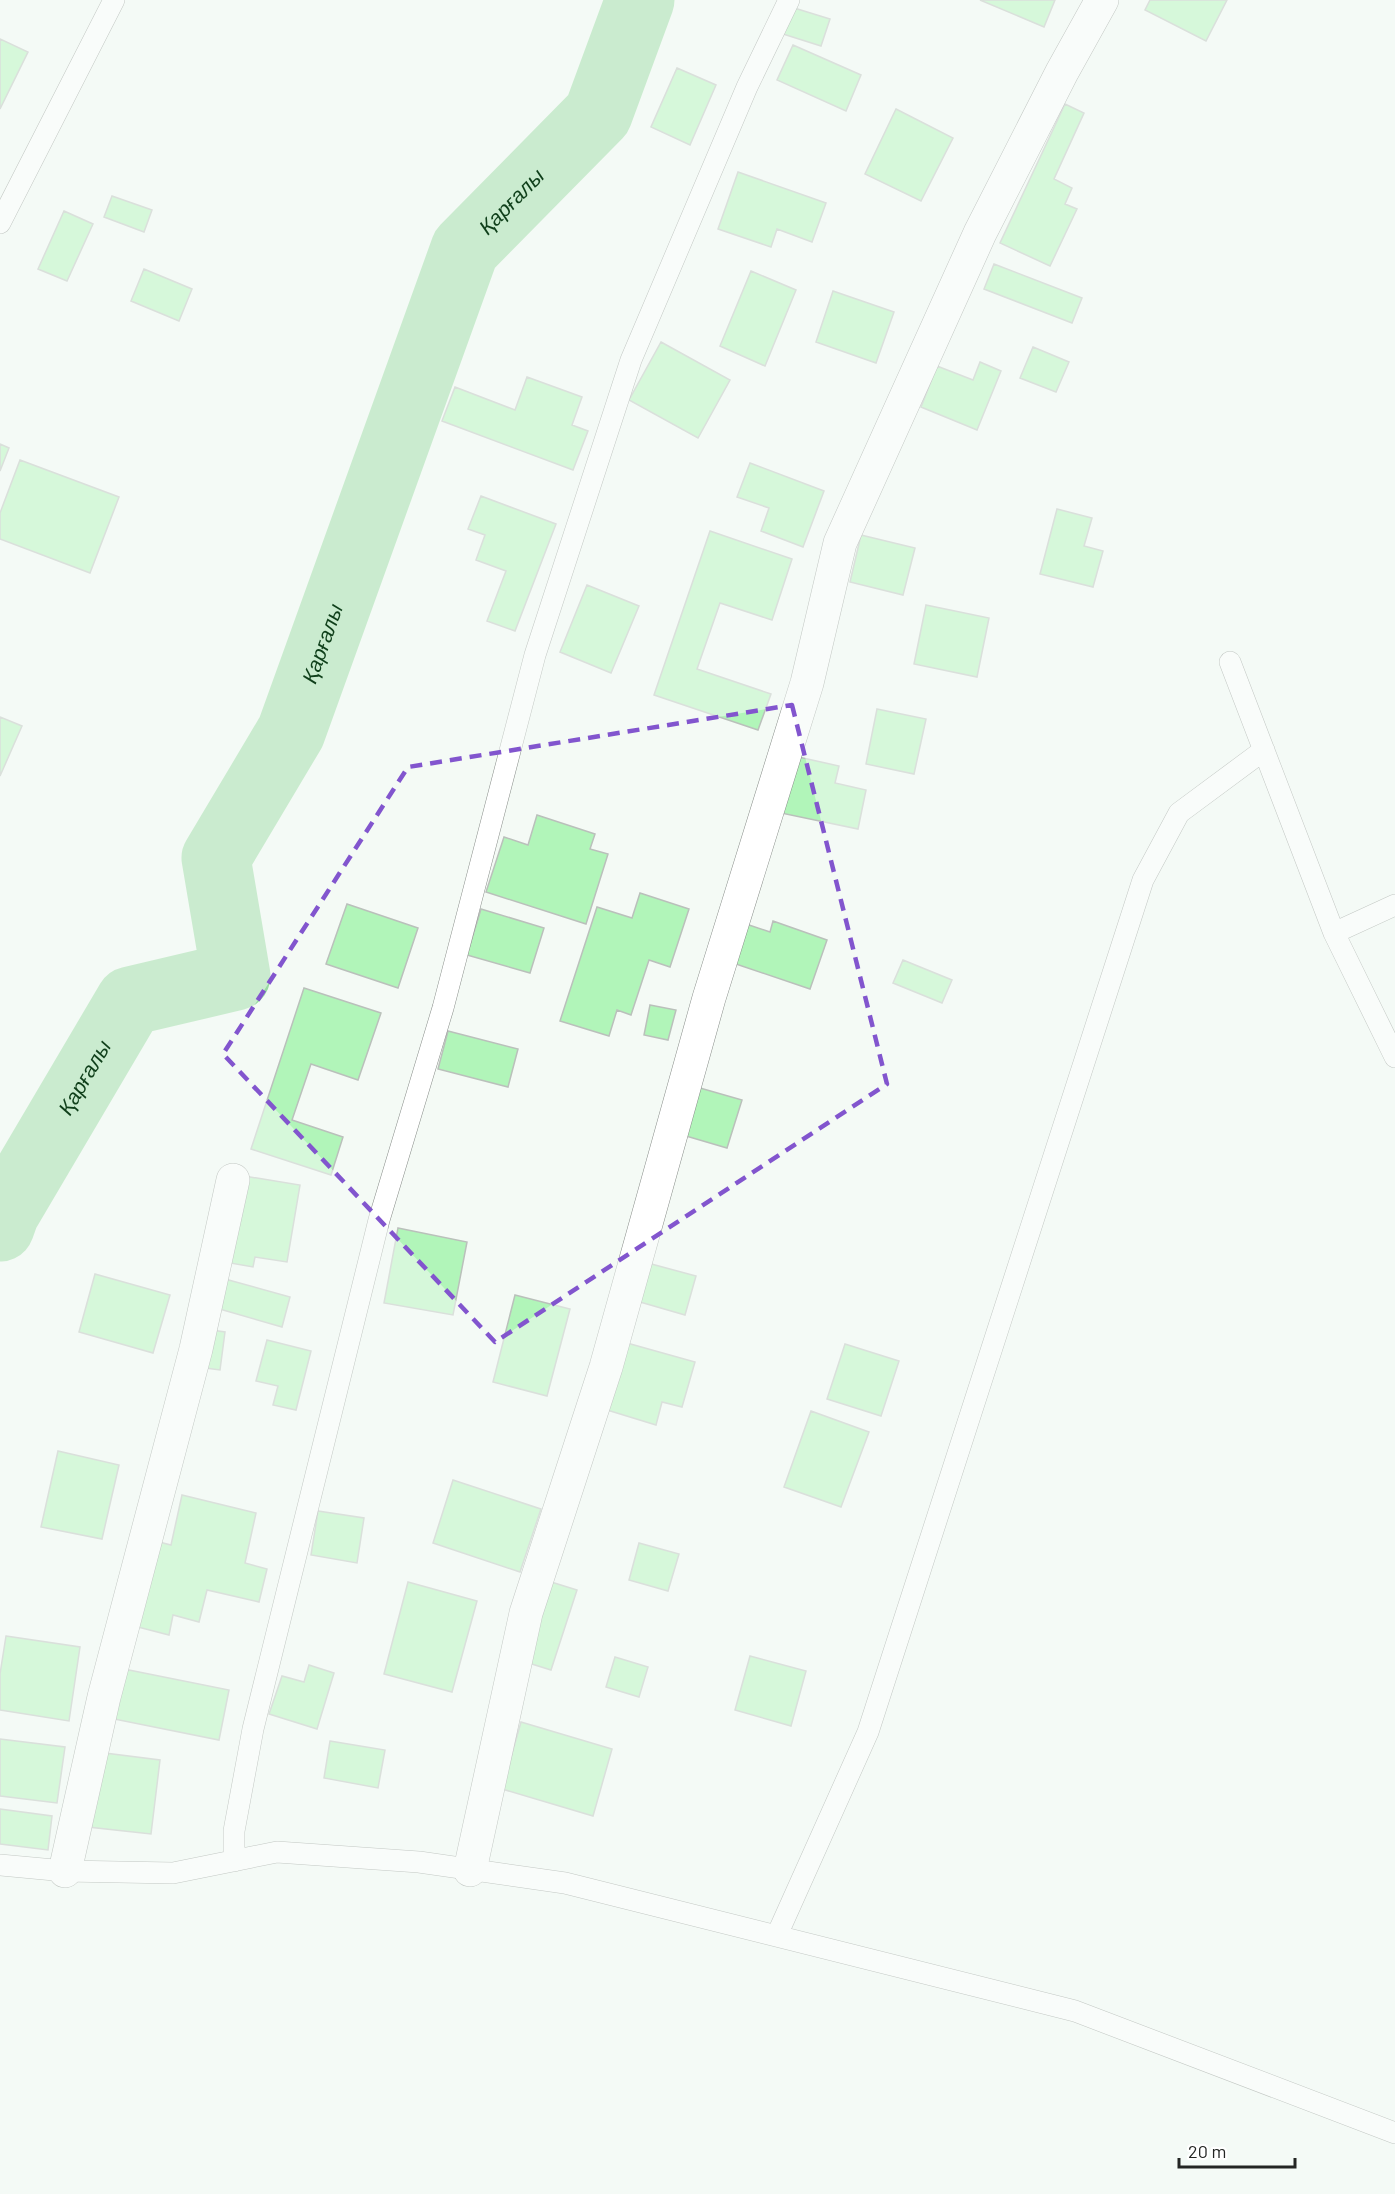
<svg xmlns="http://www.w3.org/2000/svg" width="1395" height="2194" font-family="Barlow,sans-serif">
<rect width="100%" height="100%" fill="#f4faf5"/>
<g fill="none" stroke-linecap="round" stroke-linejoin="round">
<!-- river -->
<path stroke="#97daa0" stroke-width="69" id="s1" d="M 0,1227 L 5,1213 L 130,1001 L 236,976 L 216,858 L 291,732 L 465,249 L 598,114 L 640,0"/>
</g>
<!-- building -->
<path fill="#b1f5b9" stroke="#bac0bb" stroke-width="1.5" d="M 980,0 L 1055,0 L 1044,27 Z
M 1150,0 L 1227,0 L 1206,41 L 1145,10 Z
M 791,7 L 830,19 L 821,46 L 783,34 Z
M 0,39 L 28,52 L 0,109 Z
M 793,45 L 861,75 L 846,111 L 777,80 Z
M 677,68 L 716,85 L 690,145 L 651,127 Z
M 1065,104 L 1084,113 L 1054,179 L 1072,188 L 1065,204 L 1077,209 L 1050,266 L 1000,243 Z
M 896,109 L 953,138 L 921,201 L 865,174 Z
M 738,172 L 826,203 L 812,242 L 777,229 L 771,247 L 718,229 Z
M 112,196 L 152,210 L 144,232 L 104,217 Z
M 64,211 L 93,224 L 67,281 L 38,269 Z
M 994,264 L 1082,298 L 1072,323 L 984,289 Z
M 144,269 L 192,289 L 179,321 L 131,301 Z
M 751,271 L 796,290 L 765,366 L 720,346 Z
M 833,291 L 894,312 L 876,363 L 816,342 Z
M 661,342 L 730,380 L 698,438 L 629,400 Z
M 1033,347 L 1069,362 L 1056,392 L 1020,378 Z
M 980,362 L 1001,371 L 977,430 L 921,407 L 937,366 L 973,380 Z
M 527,377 L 582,397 L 572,425 L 588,431 L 573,470 L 442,421 L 455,387 L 515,410 Z
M 0,444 L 9,448 L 0,471 Z
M 20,460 L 119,497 L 90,573 L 0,539 L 0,513 Z
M 750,463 L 824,491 L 803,547 L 761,531 L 769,508 L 737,497 Z
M 481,496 L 556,524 L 515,631 L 487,621 L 506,571 L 476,560 L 485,535 L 468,529 Z
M 1057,509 L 1092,518 L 1084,546 L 1103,551 L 1093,587 L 1040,574 Z
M 710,531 L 792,559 L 772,620 L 720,603 L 697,669 L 771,694 L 758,730 L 654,695 Z
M 861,535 L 915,548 L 903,595 L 850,582 Z
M 587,585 L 639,606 L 611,673 L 560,652 Z
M 926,605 L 989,618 L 977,677 L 914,664 Z
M 877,709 L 926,719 L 914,774 L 866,764 Z
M 0,717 L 22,726 L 0,776 Z
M 794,756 L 839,766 L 835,783 L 866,790 L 858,829 L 781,813 Z
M 537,815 L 595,834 L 590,849 L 608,854 L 586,924 L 486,892 L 504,837 L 528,845 Z
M 640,893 L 689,909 L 670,967 L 649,960 L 631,1015 L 617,1010 L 609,1036 L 560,1021 L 597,907 L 632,918 Z
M 347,904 L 418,928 L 398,988 L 326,964 Z
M 481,909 L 544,928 L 530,973 L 467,955 Z
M 773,921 L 827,940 L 810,989 L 730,962 L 743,923 L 770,932 Z
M 903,960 L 952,980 L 942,1003 L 893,983 Z
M 304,988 L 381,1013 L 358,1080 L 311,1064 L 292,1120 L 343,1137 L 331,1175 L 251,1149 Z
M 650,1005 L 676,1010 L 668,1040 L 644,1035 Z
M 448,1031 L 518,1049 L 508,1087 L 438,1069 Z
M 700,1088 L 742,1100 L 727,1148 L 686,1136 Z
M 244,1176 L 300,1185 L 287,1262 L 255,1257 L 253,1267 L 230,1263 Z
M 398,1228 L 467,1242 L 453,1315 L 384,1303 Z
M 644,1262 L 696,1276 L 685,1315 L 633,1300 Z
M 95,1274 L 170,1295 L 153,1353 L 79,1332 Z
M 225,1279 L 290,1297 L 282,1327 L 216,1308 Z
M 515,1295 L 570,1309 L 547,1396 L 493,1382 Z
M 204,1329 L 225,1332 L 220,1370 L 198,1367 Z
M 267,1340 L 311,1351 L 296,1410 L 273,1405 L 278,1386 L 256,1381 Z
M 627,1343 L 695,1362 L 682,1407 L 662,1402 L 656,1425 L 607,1410 Z
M 845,1344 L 899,1361 L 881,1416 L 827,1399 Z
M 811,1411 L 869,1432 L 841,1507 L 784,1487 Z
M 58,1451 L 119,1465 L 102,1539 L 41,1527 Z
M 453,1480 L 541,1509 L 520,1572 L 433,1543 Z
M 182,1495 L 256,1513 L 245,1563 L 267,1569 L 259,1602 L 207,1590 L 199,1622 L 173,1615 L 169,1635 L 134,1626 L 155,1541 L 171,1545 Z
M 318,1511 L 364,1518 L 357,1563 L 311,1555 Z
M 639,1543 L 679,1554 L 668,1591 L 629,1580 Z
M 548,1581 L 577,1590 L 551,1670 L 522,1661 Z
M 408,1582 L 477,1601 L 452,1692 L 384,1674 Z
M 6,1636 L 80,1647 L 69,1721 L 0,1710 L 0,1674 Z
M 750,1656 L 806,1671 L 791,1726 L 735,1710 Z
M 615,1657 L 648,1667 L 639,1697 L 606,1687 Z
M 309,1665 L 334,1673 L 317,1729 L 269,1714 L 282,1676 L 304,1682 Z
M 119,1668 L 229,1690 L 219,1740 L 109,1718 Z
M 521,1722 L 612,1749 L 593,1816 L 502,1789 Z
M 0,1739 L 65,1747 L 57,1803 L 0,1796 Z
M 330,1741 L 385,1750 L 378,1788 L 324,1778 Z
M 97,1752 L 160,1760 L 151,1834 L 88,1827 Z
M 0,1809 L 52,1816 L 48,1850 L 0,1844 Z"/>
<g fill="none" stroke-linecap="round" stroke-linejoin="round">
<defs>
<path id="lane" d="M 0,223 L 114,0
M 1230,662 L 1334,933 L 1395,1057
M 1334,933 L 1395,905
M 234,1861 L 234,1831 L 253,1729 L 379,1220 L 443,1008 L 535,655 L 631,360 L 747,87 L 789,0
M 0,1865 L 65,1871 L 173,1873 L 277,1852 L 419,1862 L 565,1883 L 1075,2011 L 1395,2133
M 777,1935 L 868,1732 L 1143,880 L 1179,813 L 1264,750"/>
<path id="street" d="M 470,1870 L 526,1613 L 606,1367 L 709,998 L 807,683 L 840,543 L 980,233 L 1062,72 L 1102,0
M 65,1871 L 104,1697 L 196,1349 L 233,1180"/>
</defs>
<!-- lane casing -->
<use href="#lane" stroke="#888d89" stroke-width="22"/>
<!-- street casing -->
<use href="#street" stroke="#888d89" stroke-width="34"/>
<!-- lane -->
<use href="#lane" stroke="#fff" stroke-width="21"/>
<!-- street -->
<use href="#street" stroke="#fff" stroke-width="33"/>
</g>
<!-- marked area -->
<path d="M0 0H1395V2194H0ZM 792,705 L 887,1084 L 495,1342 L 223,1054 L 408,767 Z" fill="#f4faf5" fill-opacity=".55" fill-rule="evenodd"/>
<path fill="none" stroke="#8255ce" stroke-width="4.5" stroke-dasharray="12 8" stroke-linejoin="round" d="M 792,705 L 887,1084 L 495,1342 L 223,1054 L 408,767 Z"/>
<g text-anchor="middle" stroke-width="4.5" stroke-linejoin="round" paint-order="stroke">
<!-- water labels -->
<g font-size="21" font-style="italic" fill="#0f3f1a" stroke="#fff">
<text dy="7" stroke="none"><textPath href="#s1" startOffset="1216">Қарғалы</textPath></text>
<text dy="7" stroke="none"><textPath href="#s1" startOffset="730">Қарғалы</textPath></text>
<text dy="7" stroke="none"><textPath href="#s1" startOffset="172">Қарғалы</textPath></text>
</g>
</g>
<!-- scale -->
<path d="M1179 2158v9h116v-9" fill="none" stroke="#232523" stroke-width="3"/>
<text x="1188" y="2158" font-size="18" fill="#232523" stroke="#ffffff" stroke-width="4.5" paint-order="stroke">20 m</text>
</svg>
